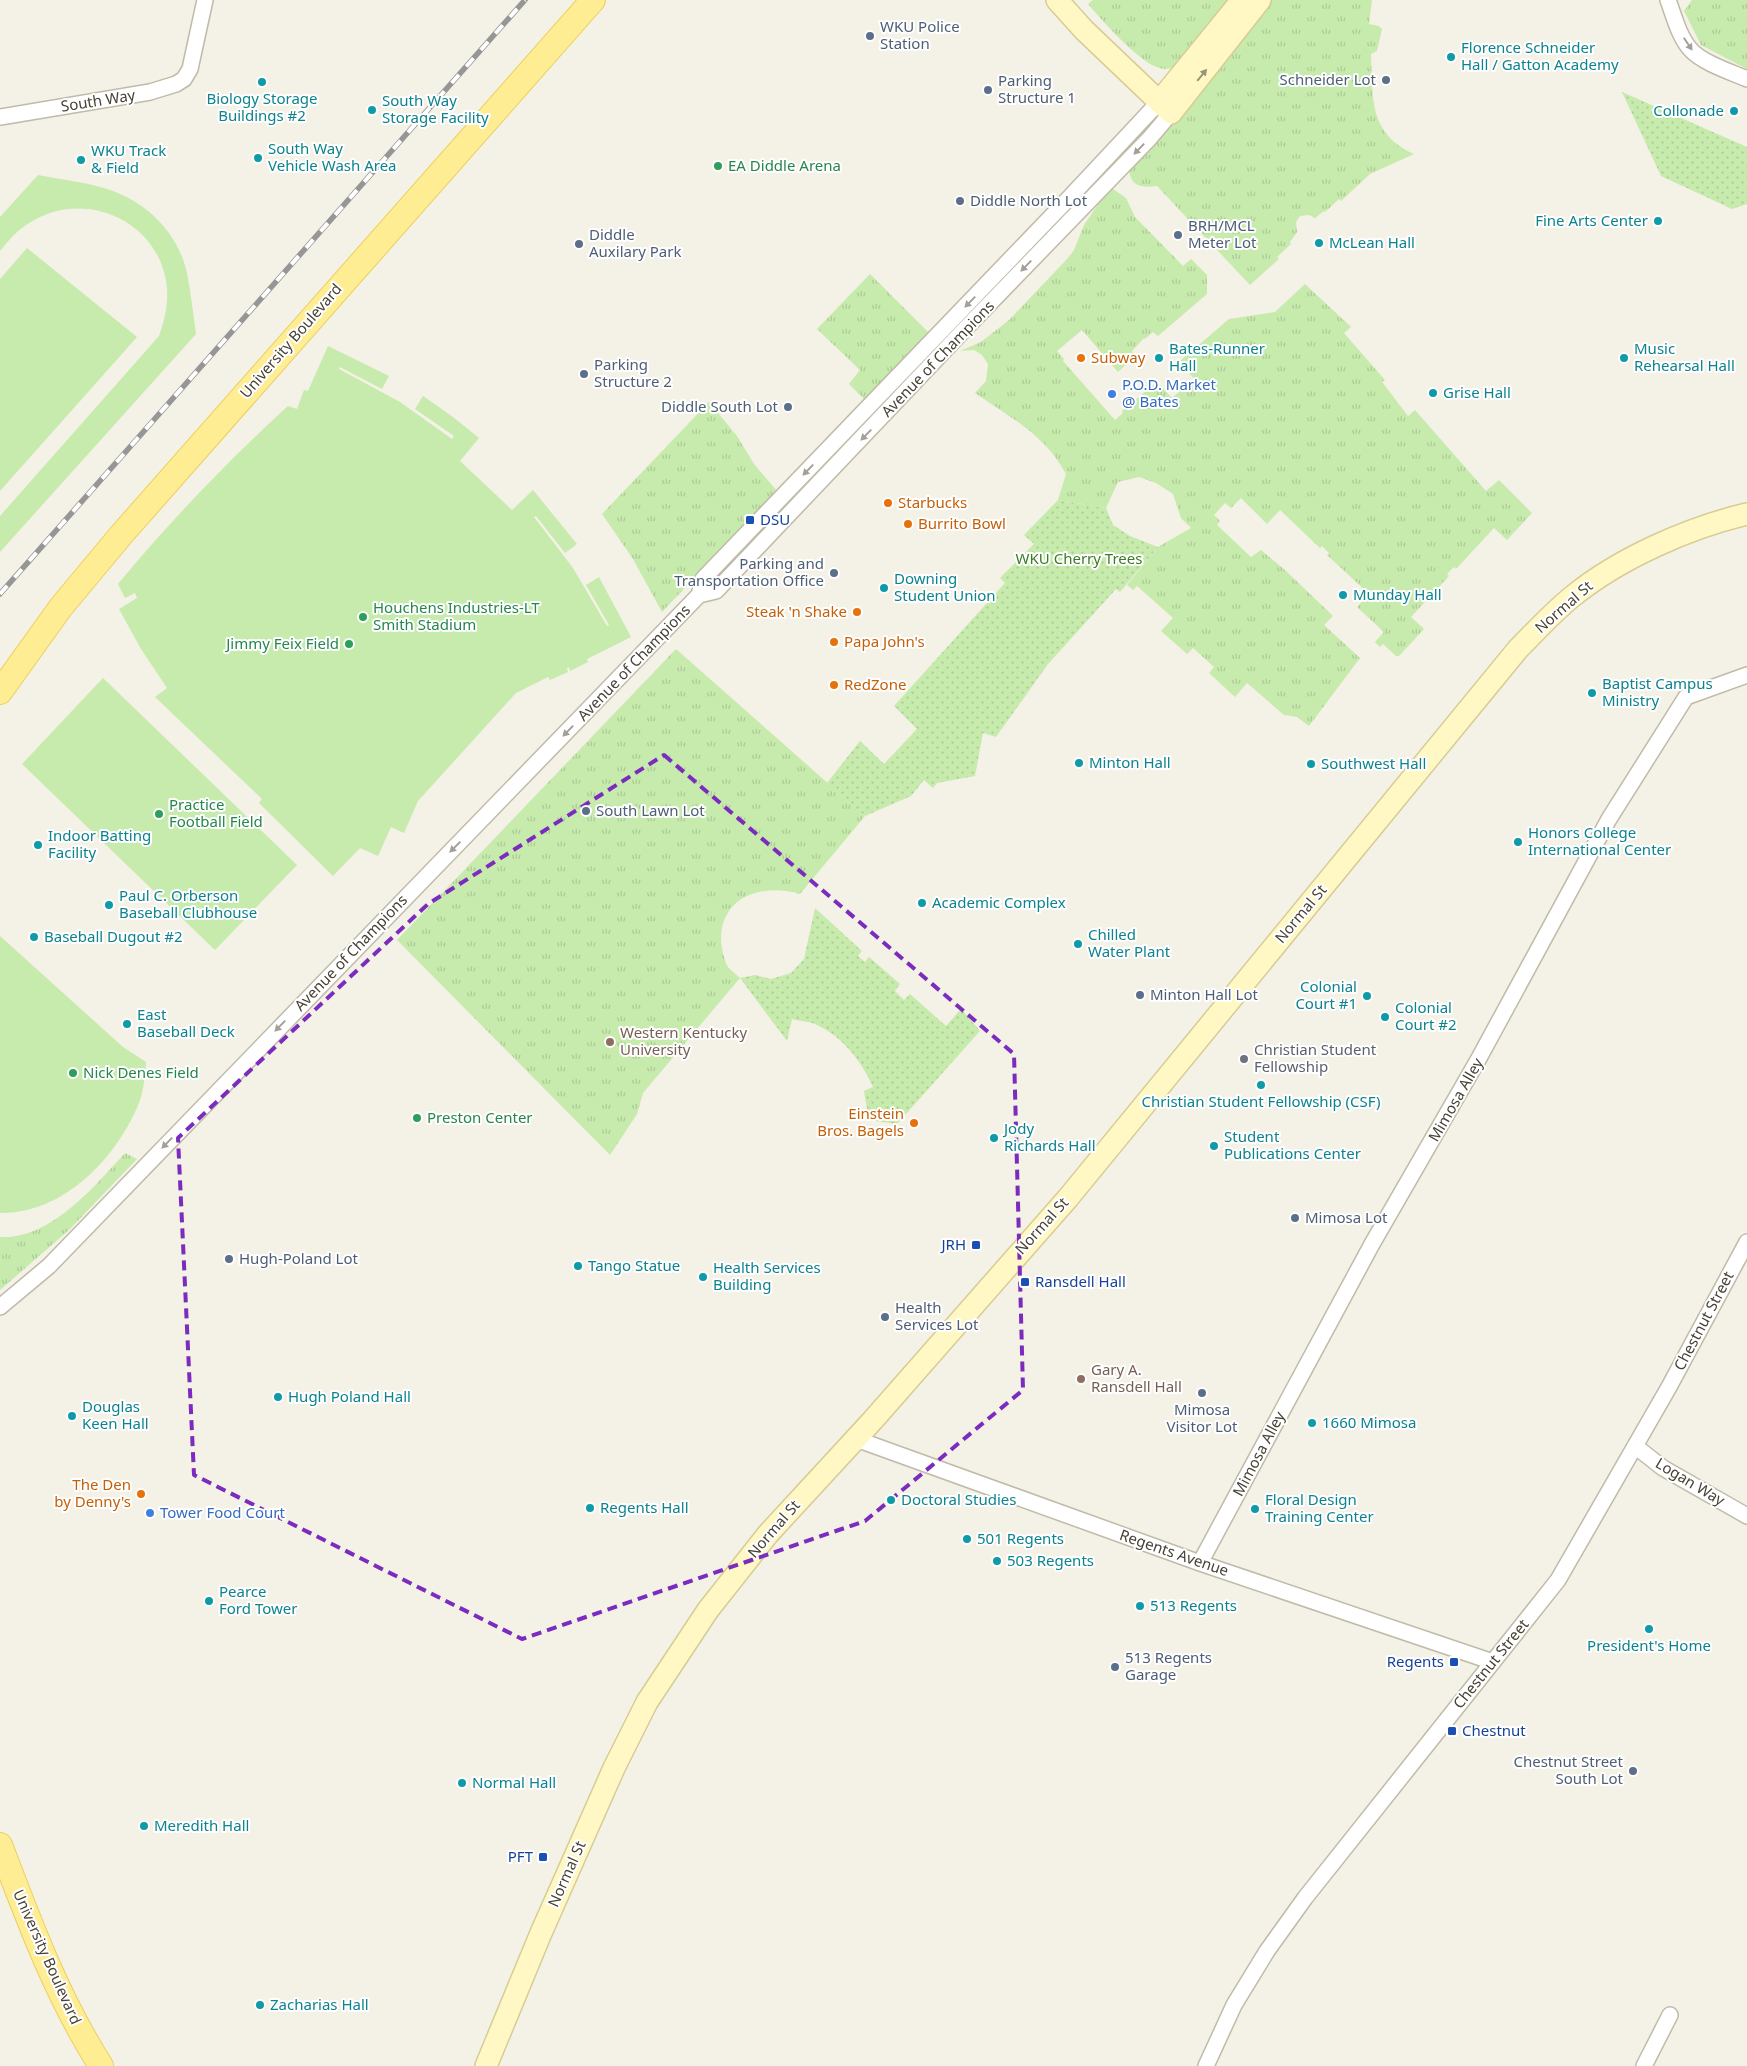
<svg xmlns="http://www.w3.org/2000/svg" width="1747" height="2066" font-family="'Noto Sans',sans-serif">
<defs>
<pattern id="grass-tufts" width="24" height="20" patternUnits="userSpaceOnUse" patternTransform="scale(1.25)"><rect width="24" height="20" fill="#c7eaad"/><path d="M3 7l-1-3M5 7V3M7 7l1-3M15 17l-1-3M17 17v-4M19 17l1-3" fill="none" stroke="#acca95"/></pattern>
<pattern id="park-dots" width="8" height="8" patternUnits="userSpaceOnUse" patternTransform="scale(1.25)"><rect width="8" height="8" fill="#c7eaad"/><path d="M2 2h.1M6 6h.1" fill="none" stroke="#acca95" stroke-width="1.8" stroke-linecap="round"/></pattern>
</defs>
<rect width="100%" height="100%" fill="#f4f1e6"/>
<!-- grass -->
<path fill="url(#grass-tufts)" d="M 1093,0 L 1230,0 L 1175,67 C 1170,68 1165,70 1160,68 C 1140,64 1102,20 1088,4 Z
M 1263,0 L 1372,0 L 1369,24 L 1379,26 L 1382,29 L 1377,51 L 1371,54 C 1373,98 1368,133 1414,154 L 1370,174 L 1341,201 L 1339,199 L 1325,212 L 1324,211 L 1315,218 L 1309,215 L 1300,216 L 1296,222 L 1297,232 L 1290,242 L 1291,244 L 1277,257 L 1279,259 L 1250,285 L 1157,186 C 1142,188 1132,187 1129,171 Z
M 1692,0 L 1747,0 L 1747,69 L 1701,45 L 1684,11 Z
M 1113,189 L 1126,198 L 1135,217 L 1183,266 L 1191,259 L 1207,275 L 1207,294 L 1158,336 L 1153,332 L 1145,339 L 1144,338 L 1132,351 L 1135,356 L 1118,372 L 1082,330 L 1057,351 L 1064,359 L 1063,361 L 1115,420 L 1123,413 L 1122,411 L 1157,382 L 1172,398 L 1194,379 L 1180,361 L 1229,319 L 1275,312 L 1305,284 L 1351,327 L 1344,333 L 1385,380 L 1382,382 L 1408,416 L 1415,410 L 1486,491 L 1499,480 L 1532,513 L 1507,540 L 1494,528 L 1456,569 L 1454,567 L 1447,574 L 1449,576 L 1411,617 L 1424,629 L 1399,656 L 1396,656 L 1383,644 L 1380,647 L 1375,642 L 1384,632 L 1357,607 L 1369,594 L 1327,555 L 1329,553 L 1322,546 L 1320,548 L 1280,510 L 1267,524 L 1241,498 L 1231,508 L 1225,503 L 1214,515 L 1220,521 L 1217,525 L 1251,557 L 1261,550 L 1286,571 L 1333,616 L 1324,625 L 1360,658 L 1309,726 L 1297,717 L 1284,715 L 1247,683 L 1235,697 L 1209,673 L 1214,667 L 1193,648 L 1187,654 L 1161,631 L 1173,618 L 1137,586 L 1133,590 L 1127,585 L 1158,547 L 1191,528 L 1181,518 L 1173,494 L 1156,483 L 1139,477 L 1118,482 L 1106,508 L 1058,500 L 1066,474 C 1044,434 1011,418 975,393 L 986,381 L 988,364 L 982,355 L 974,350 L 960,351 L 981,342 L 1009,320 L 1068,258 L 1074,250 L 1084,225 L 1108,190 Z
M 870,274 L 929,333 L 865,400 L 849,384 L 860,370 L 817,329 Z
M 709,402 L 737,436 L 754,464 L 777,491 L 662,612 L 633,559 L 602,514 Z
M 676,649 L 865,816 L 800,894 C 763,883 720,896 721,941 C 722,949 724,961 728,967 C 731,971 736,974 740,978 L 643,1093 L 637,1114 L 610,1155 L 397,940 Z
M 125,1153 L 137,1159 L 69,1230 L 0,1290 L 0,1237 C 50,1240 94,1187 125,1153 Z"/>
<!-- park -->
<path fill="url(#park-dots)" d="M 1622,92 L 1747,147 L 1747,204 L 1732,209 L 1661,176 Z
M 1058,500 L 1106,508 L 1113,525 L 1130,536 L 1158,547 L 1120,592 L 1116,589 L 1048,664 L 996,737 L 983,733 L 975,776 L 937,783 L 933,788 L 924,780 L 911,796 L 865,816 L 827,783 L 860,741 L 884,764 L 917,729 L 894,706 L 1005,583 L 1000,578 L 1034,544 L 1024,535 Z
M 815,908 L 862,951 L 858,956 L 865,962 L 869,957 L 900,984 L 895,991 L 904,1000 L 910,994 L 946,1026 L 961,1009 L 980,1031 L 897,1124 L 869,1120 L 864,1091 L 873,1087 C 861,1060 842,1036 815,1024 C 808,1021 799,1021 792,1019 L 787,1041 L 740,978 L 755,975 L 771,979 L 791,973 L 804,959 Z"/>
<!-- pitch -->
<path fill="#c7eaad" d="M 38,175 C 62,180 87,182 110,190 C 148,203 178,233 187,273 C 191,293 193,314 196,334 L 0,552 L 0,516 L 159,336 C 166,316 170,297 165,276 C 152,217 81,190 31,222 C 18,229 9,240 0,251 L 0,217 Z
M 27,248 L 137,337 L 0,491 L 0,279 Z
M 328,346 L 389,376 L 382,389 L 340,367 L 339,369 L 400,402 L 452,439 L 454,436 L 415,409 L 423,396 L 453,417 L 479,438 L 460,461 L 512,510 L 533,490 L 577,544 L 565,553 L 536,516 L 534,517 L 573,568 L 607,626 L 609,625 L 586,585 L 599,577 L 631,637 L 587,659 L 588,662 L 570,671 L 569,667 L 567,668 L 568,672 L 550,680 L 548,677 L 516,693 L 418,801 L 404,833 L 391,827 L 378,856 L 360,848 L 333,876 L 259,803 L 262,799 L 155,697 L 167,688 L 141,649 L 119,609 L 137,598 L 135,593 L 125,598 L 118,584 C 170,521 228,461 288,406 L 297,409 L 304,390 L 308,391 Z
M 103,678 L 297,865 L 215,950 L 22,764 Z
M 0,936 L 123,1047 L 146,1062 C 145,1076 144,1090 139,1103 C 116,1159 63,1214 0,1213 Z"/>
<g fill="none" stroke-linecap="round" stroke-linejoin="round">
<defs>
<path id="street" d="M 1668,0 C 1674,16 1679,37 1691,50 C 1703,63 1731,72 1747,79
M 0,117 L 150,92 L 176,84 L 184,79 L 190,69 L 205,0
M 699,595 L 716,591 L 963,331 L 1149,139 L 1171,113
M 0,1307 L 49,1266 L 699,595 L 703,579 L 1070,197 L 1159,102
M 856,1439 L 1200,1563 L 1493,1662
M 1635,1446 L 1663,1468 L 1747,1516
M 1200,1563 L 1372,1244 L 1478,1060 L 1609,819 L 1686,697 L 1747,675
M 1206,2066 L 1234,2005 L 1267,1951 L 1305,1898 L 1558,1580 L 1669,1387 L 1747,1242
M 1644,2066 L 1670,2015"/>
<path id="secondary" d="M 1057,0 L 1084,30 L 1171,113 L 1260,0
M 1159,102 L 1242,0
M 486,2066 L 541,1933 L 614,1768 L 647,1702 L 708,1610 L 768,1534 L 873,1420 L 1068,1198 L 1518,649 C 1536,631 1553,612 1573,596 C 1620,558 1688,528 1747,514"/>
<path id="primary" d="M 0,692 L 61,607 L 121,535 L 593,0
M 0,1845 C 29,1921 57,1997 101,2066"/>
</defs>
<!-- street casing -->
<use href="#street" stroke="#c0baa8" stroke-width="18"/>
<!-- secondary casing -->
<use href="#secondary" stroke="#d7cc94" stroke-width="24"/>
<!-- primary casing -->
<use href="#primary" stroke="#ead05e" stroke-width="26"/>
<!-- street -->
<use href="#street" stroke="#fff" stroke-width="15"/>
<!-- secondary -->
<use href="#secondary" stroke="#fff8c5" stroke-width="21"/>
<!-- primary -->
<use href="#primary" stroke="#ffed94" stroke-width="24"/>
<defs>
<path id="rail" d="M 0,594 L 525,0"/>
</defs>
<!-- rail casing -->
<use href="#rail" stroke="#969696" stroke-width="5.5"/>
<!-- rail -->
<use href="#rail" stroke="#fff" stroke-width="4" stroke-dasharray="11" stroke-linecap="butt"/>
</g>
<!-- one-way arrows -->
<defs><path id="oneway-solid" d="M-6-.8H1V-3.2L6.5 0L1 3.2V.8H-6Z" transform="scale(1.25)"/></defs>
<g fill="#a3a09a">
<use href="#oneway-solid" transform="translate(1688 44) rotate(56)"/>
<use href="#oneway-solid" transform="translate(1139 149) rotate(134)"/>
<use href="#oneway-solid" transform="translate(1026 266) rotate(134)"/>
<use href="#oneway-solid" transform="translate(970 302) rotate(134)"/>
<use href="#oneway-solid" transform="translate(866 435) rotate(134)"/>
<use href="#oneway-solid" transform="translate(808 470) rotate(134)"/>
<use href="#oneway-solid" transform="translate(568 731) rotate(134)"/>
<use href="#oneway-solid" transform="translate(455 847) rotate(135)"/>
<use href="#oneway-solid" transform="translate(280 1026) rotate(134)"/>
<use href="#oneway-solid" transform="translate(167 1143) rotate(134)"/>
</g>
<use fill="#9a9476" href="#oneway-solid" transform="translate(1202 75) rotate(-51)"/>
<!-- marked area -->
<path fill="none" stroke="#7b2cbf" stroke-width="4" stroke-dasharray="10 6" stroke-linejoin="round" d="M 664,755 L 1014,1054 L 1023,1390 L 865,1521 L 522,1639 L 194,1475 L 178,1138 L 428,904 Z"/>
<!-- markers -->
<g fill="#5c6f8a" stroke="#fff" stroke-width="2">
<circle cx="870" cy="36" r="5"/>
<circle cx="1386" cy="80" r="5"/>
<circle cx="988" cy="90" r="5"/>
<circle cx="960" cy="201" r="5"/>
<circle cx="1178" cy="235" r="5"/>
<circle cx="579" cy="244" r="5"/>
<circle cx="584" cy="374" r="5"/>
<circle cx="788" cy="407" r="5"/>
<circle cx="834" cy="573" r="5"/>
<circle cx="586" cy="811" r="5"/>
<circle cx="1140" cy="995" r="5"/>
<circle cx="1295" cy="1218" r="5"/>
<circle cx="229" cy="1259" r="5"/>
<circle cx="885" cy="1317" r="5"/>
<circle cx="1202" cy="1393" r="5"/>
<circle cx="1115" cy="1667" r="5"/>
<circle cx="1633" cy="1771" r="5"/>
</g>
<g fill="#0f9aa8" stroke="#fff" stroke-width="2">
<circle cx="1451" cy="57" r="5"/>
<circle cx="262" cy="82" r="5"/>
<circle cx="372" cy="110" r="5"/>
<circle cx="1734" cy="111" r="5"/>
<circle cx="258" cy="158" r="5"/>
<circle cx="81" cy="160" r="5"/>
<circle cx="1658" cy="221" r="5"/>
<circle cx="1319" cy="243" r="5"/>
<circle cx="1159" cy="358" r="5"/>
<circle cx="1624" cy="358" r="5"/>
<circle cx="1433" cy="393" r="5"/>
<circle cx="884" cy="588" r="5"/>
<circle cx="1343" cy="595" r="5"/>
<circle cx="1592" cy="693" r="5"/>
<circle cx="1079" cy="763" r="5"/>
<circle cx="1311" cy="764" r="5"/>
<circle cx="1518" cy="842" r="5"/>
<circle cx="38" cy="845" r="5"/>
<circle cx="922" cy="903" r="5"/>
<circle cx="109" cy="905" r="5"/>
<circle cx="34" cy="937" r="5"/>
<circle cx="1078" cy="944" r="5"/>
<circle cx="1367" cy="996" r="5"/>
<circle cx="1385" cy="1017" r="5"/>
<circle cx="127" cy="1024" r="5"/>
<circle cx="1261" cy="1085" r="5"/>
<circle cx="994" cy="1138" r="5"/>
<circle cx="1214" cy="1146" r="5"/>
<circle cx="578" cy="1266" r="5"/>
<circle cx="703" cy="1277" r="5"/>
<circle cx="278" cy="1397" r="5"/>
<circle cx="72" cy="1416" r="5"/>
<circle cx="1312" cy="1423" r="5"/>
<circle cx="891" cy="1500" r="5"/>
<circle cx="590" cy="1508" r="5"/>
<circle cx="1255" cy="1509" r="5"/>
<circle cx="967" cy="1539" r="5"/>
<circle cx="997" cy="1561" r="5"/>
<circle cx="209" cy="1601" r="5"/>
<circle cx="1140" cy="1606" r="5"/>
<circle cx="1649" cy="1629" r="5"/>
<circle cx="462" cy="1783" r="5"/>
<circle cx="144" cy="1826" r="5"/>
<circle cx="260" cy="2005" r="5"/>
</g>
<g fill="#2e9e5b" stroke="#fff" stroke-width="2">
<circle cx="718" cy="166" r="5"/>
<circle cx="363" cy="617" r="5"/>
<circle cx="349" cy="644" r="5"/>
<circle cx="159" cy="814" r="5"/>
<circle cx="73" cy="1073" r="5"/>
<circle cx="417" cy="1118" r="5"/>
</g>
<g fill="#e8710a" stroke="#fff" stroke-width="2">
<circle cx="1081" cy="358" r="5"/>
<circle cx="888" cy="503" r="5"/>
<circle cx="908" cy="524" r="5"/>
<circle cx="857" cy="612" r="5"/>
<circle cx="834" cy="642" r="5"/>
<circle cx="834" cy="685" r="5"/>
<circle cx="914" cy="1123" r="5"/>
<circle cx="141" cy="1494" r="5"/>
</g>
<g fill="#3f7fe0" stroke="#fff" stroke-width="2">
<circle cx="1112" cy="394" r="5"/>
<circle cx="150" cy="1513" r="5"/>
</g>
<g fill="#1a4fb4" stroke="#fff" stroke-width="2">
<rect x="745" y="515" width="10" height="10" rx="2.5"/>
<rect x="971" y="1240" width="10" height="10" rx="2.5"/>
<rect x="1020" y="1277" width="10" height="10" rx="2.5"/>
<rect x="1449" y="1657" width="10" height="10" rx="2.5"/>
<rect x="1447" y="1726" width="10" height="10" rx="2.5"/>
<rect x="538" y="1852" width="10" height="10" rx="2.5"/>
</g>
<g fill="#8d6e63" stroke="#fff" stroke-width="2">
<circle cx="610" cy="1042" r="5"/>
<circle cx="1081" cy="1379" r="5"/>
</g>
<circle fill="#6b7280" stroke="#fff" stroke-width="2" cx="1244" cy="1059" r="5"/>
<g text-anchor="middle" stroke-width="4" stroke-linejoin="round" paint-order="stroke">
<!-- service labels -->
<g font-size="15" fill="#4e5e75" stroke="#fff" text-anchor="start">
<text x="880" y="32">WKU Police<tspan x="880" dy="17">Station</tspan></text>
<text x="1376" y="85" text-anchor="end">Schneider Lot</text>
<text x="998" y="86">Parking<tspan x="998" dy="17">Structure 1</tspan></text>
<text x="970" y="206">Diddle North Lot</text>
<text x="1188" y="231">BRH/MCL<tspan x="1188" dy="17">Meter Lot</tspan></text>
<text x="589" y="240">Diddle<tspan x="589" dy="17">Auxilary Park</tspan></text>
<text x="594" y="370">Parking<tspan x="594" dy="17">Structure 2</tspan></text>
<text x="778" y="412" text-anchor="end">Diddle South Lot</text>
<text x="824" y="569" text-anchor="end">Parking and<tspan x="824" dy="17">Transportation Office</tspan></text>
<text x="596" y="816">South Lawn Lot</text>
<text x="1150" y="1000">Minton Hall Lot</text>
<text x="1305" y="1223">Mimosa Lot</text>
<text x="239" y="1264">Hugh-Poland Lot</text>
<text x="895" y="1313">Health<tspan x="895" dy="17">Services Lot</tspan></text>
<text x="1202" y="1415" text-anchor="middle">Mimosa<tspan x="1202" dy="17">Visitor Lot</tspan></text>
<text x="1125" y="1663">513 Regents<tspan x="1125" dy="17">Garage</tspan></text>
<text x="1623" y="1767" text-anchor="end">Chestnut Street<tspan x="1623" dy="17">South Lot</tspan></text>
</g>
<!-- culture labels -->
<g font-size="15" fill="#0d838f" stroke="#fff" text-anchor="start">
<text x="1461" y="53">Florence Schneider<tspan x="1461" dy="17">Hall / Gatton Academy</tspan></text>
<text x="262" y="104" text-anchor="middle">Biology Storage<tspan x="262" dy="17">Buildings #2</tspan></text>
<text x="382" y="106">South Way<tspan x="382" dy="17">Storage Facility</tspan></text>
<text x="1724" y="116" text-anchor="end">Collonade</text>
<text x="268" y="154">South Way<tspan x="268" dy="17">Vehicle Wash Area</tspan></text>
<text x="91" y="156">WKU Track<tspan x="91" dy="17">&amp; Field</tspan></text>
<text x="1648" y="226" text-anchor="end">Fine Arts Center</text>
<text x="1329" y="248">McLean Hall</text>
<text x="1169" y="354">Bates-Runner<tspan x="1169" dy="17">Hall</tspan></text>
<text x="1634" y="354">Music<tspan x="1634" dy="17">Rehearsal Hall</tspan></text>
<text x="1443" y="398">Grise Hall</text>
<text x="894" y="584">Downing<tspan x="894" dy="17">Student Union</tspan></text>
<text x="1353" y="600">Munday Hall</text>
<text x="1602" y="689">Baptist Campus<tspan x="1602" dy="17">Ministry</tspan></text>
<text x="1089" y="768">Minton Hall</text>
<text x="1321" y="769">Southwest Hall</text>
<text x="1528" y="838">Honors College<tspan x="1528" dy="17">International Center</tspan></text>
<text x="48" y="841">Indoor Batting<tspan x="48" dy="17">Facility</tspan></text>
<text x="119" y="901">Paul C. Orberson<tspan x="119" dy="17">Baseball Clubhouse</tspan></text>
<text x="932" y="908">Academic Complex</text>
<text x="1088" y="940">Chilled<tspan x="1088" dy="17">Water Plant</tspan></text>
<text x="44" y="942">Baseball Dugout #2</text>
<text x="1357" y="992" text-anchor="end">Colonial<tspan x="1357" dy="17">Court #1</tspan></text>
<text x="1395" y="1013">Colonial<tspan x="1395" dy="17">Court #2</tspan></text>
<text x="137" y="1020">East<tspan x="137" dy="17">Baseball Deck</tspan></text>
<text x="1261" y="1107" text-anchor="middle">Christian Student Fellowship (CSF)</text>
<text x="1004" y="1134">Jody<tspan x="1004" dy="17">Richards Hall</tspan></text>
<text x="1224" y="1142">Student<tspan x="1224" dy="17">Publications Center</tspan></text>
<text x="588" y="1271">Tango Statue</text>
<text x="713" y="1273">Health Services<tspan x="713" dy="17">Building</tspan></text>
<text x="288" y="1402">Hugh Poland Hall</text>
<text x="82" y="1412">Douglas<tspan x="82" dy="17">Keen Hall</tspan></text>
<text x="1322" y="1428">1660 Mimosa</text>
<text x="901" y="1505">Doctoral Studies</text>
<text x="1265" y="1505">Floral Design<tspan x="1265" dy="17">Training Center</tspan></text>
<text x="600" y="1513">Regents Hall</text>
<text x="977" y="1544">501 Regents</text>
<text x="1007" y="1566">503 Regents</text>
<text x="219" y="1597">Pearce<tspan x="219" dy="17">Ford Tower</tspan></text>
<text x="1150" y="1611">513 Regents</text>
<text x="1649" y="1651" text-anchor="middle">President's Home</text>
<text x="472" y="1788">Normal Hall</text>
<text x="154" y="1831">Meredith Hall</text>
<text x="270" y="2010">Zacharias Hall</text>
</g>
<!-- street labels -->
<g font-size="15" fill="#474235" stroke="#fff">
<text transform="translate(98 101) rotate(-9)" y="5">South Way</text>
<text transform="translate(291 341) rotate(-49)" y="5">University Boulevard</text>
<text transform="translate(938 359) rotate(-46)" y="5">Avenue of Champions</text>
<text transform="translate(1564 607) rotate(-41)" y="5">Normal St</text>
<text transform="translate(634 663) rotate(-46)" y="5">Avenue of Champions</text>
<text transform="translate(1301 914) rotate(-50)" y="5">Normal St</text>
<text transform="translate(351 953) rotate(-46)" y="5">Avenue of Champions</text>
<text transform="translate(1456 1100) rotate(-60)" y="5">Mimosa Alley</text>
<text transform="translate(1042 1226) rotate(-48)" y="5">Normal St</text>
<text transform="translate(1704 1321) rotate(-62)" y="5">Chestnut Street</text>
<text transform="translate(1259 1454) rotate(-62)" y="5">Mimosa Alley</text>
<text transform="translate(1690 1482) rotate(31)" y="5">Logan Way</text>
<text transform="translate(774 1529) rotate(-49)" y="5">Normal St</text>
<text transform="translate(1174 1553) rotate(19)" y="5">Regents Avenue</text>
<text transform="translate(1491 1664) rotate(-51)" y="5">Chestnut Street</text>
<text transform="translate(567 1874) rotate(-66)" y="5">Normal St</text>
<text transform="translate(47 1957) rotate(66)" y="5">University Boulevard</text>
</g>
<!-- leisure labels -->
<g font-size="15" fill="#27864d" stroke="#fff" text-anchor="start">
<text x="728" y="171">EA Diddle Arena</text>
<text x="373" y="613">Houchens Industries-LT<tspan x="373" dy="17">Smith Stadium</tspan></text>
<text x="339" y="649" text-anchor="end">Jimmy Feix Field</text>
<text x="169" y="810">Practice<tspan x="169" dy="17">Football Field</tspan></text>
<text x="83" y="1078">Nick Denes Field</text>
<text x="427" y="1123">Preston Center</text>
</g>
<!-- food labels -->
<g font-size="15" fill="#c56008" stroke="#fff" text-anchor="start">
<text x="1091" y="363">Subway</text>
<text x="898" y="508">Starbucks</text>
<text x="918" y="529">Burrito Bowl</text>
<text x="847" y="617" text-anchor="end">Steak 'n Shake</text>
<text x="844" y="647">Papa John's</text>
<text x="844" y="690">RedZone</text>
<text x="904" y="1119" text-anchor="end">Einstein<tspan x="904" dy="17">Bros. Bagels</tspan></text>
<text x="131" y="1490" text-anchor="end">The Den<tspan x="131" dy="17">by Denny's</tspan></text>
</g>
<!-- shop labels -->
<g font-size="15" fill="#366cbe" stroke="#fff" text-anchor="start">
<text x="1122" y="390">P.O.D. Market<tspan x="1122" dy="17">@ Bates</tspan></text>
<text x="160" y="1518">Tower Food Court</text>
</g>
<!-- transit labels -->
<g font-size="15" fill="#164399" stroke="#fff" text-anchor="start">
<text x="760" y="525">DSU</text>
<text x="966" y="1250" text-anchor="end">JRH</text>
<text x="1035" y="1287">Ransdell Hall</text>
<text x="1444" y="1667" text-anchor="end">Regents</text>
<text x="1462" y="1736">Chestnut</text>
<text x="533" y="1862" text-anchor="end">PFT</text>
</g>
<!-- park labels -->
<g font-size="15" fill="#3c7c25" stroke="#fff">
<text x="1079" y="564">WKU Cherry Trees</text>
</g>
<!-- education labels -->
<g font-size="15" fill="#785e54" stroke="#fff" text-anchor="start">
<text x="620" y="1038">Western Kentucky<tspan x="620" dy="17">University</tspan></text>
<text x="1091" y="1375">Gary A.<tspan x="1091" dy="17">Ransdell Hall</tspan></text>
</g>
<!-- worship labels -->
<g font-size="15" fill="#5b616d" stroke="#fff" text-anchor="start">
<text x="1254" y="1055">Christian Student<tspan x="1254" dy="17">Fellowship</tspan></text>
</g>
</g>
</svg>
